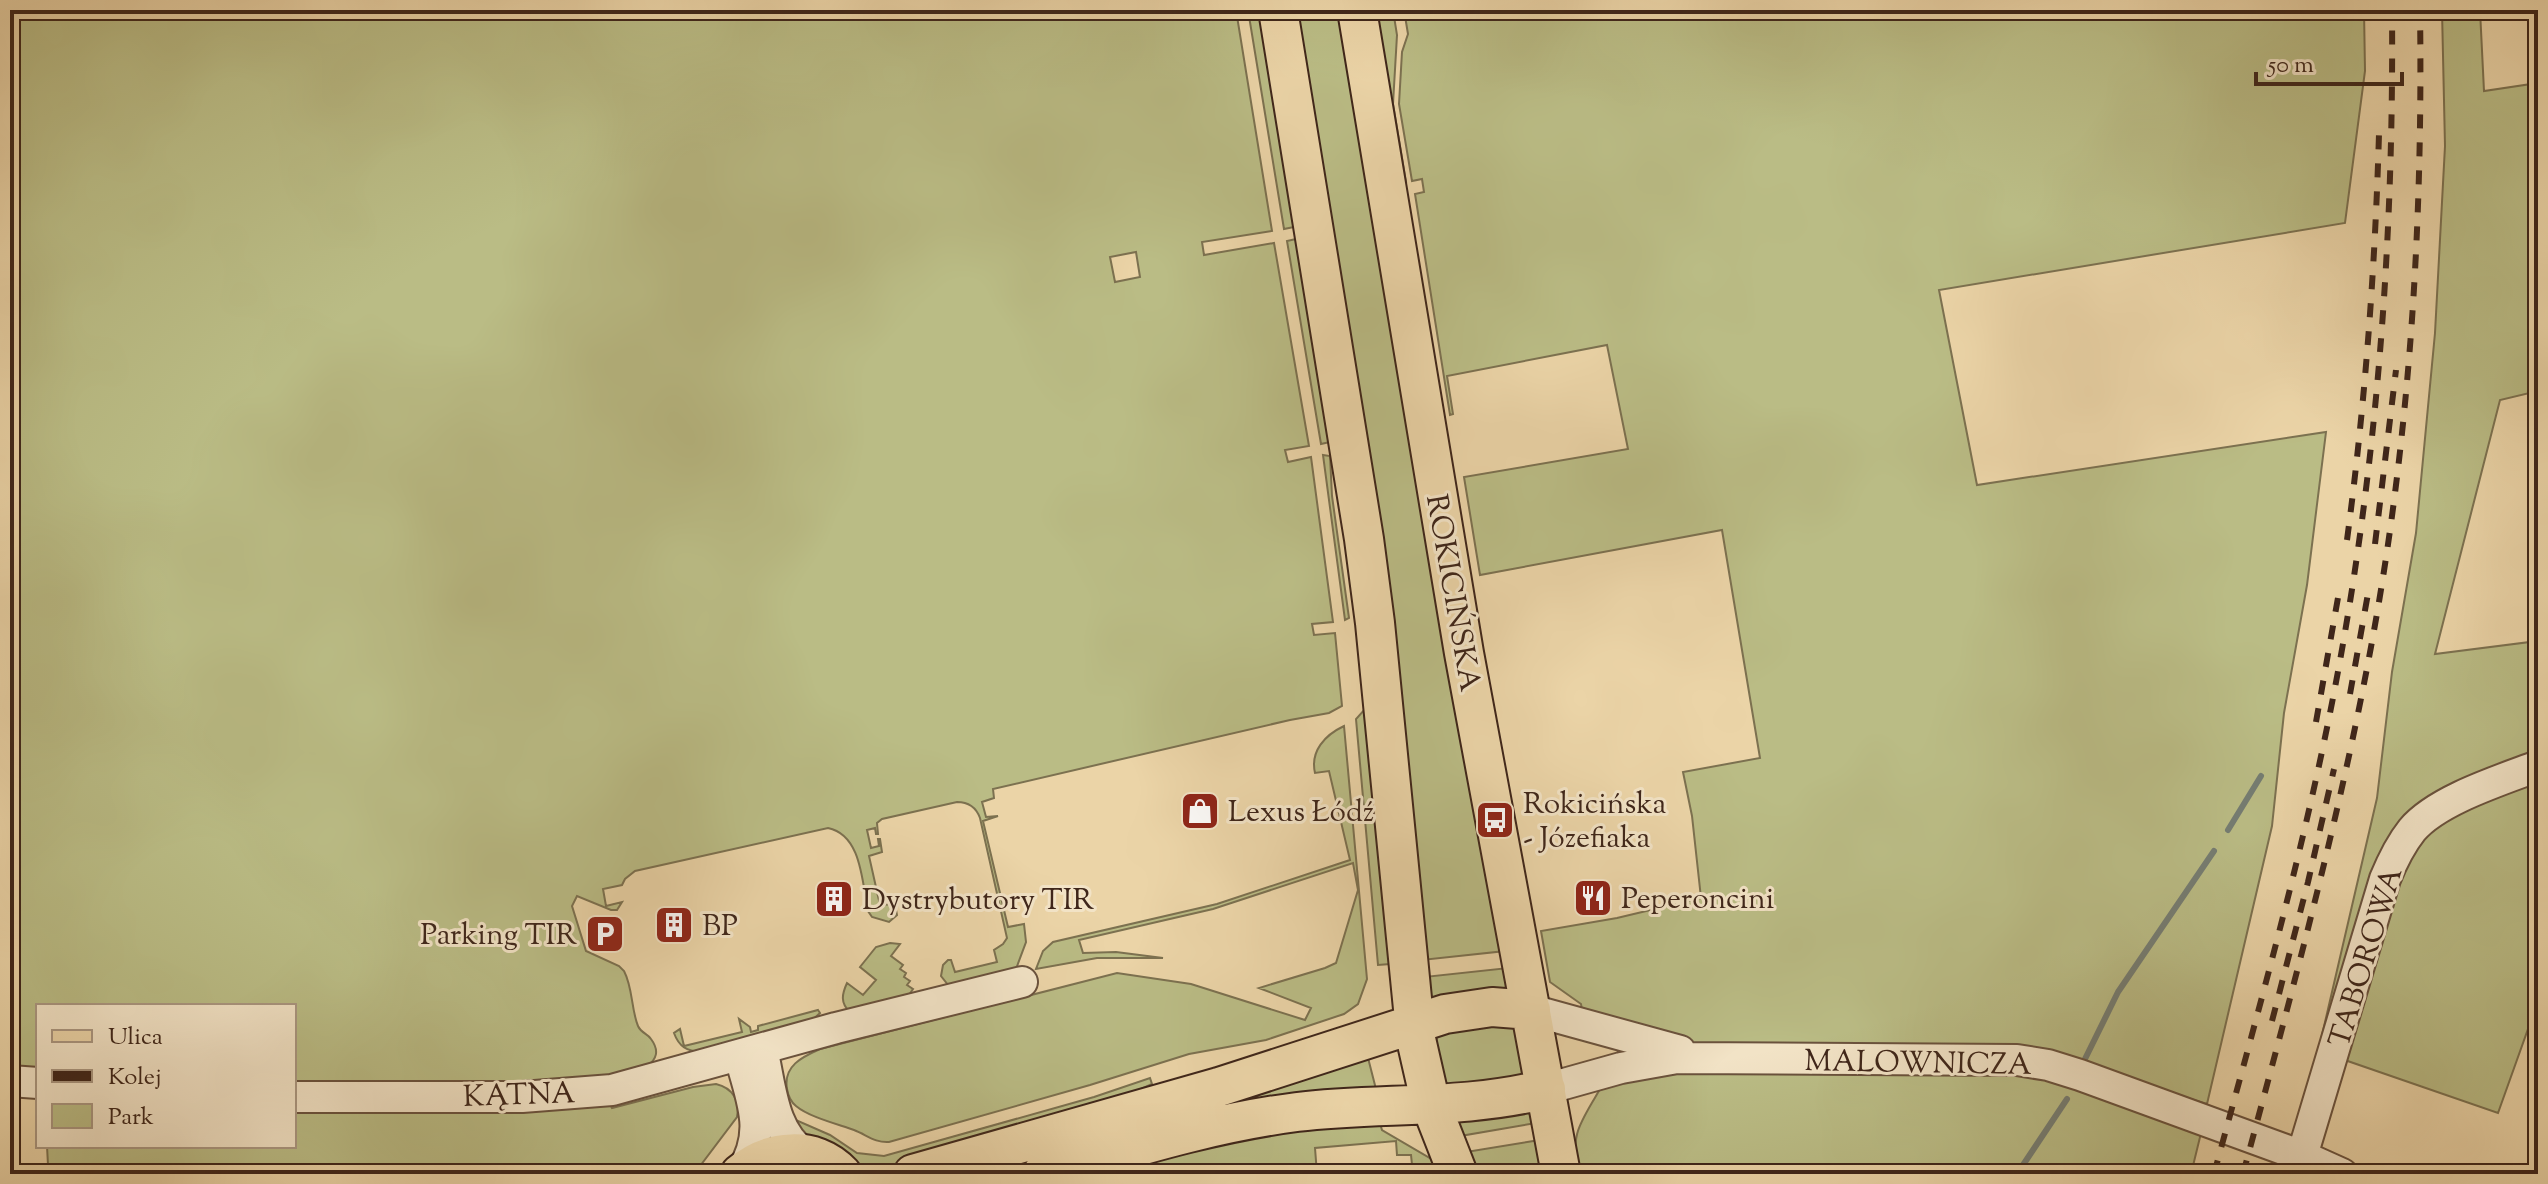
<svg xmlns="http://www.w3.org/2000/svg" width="2548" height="1184" font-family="'Sorts Mill Goudy',serif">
<rect width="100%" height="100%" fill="#ebd4a7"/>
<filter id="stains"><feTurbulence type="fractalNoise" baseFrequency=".0025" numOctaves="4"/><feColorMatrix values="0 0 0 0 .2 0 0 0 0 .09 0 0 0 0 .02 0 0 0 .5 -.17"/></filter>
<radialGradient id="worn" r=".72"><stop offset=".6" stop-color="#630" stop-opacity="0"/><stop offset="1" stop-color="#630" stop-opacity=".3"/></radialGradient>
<!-- green -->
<path fill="#babc85" stroke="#7c7150" stroke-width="2" fill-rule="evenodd" d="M 10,10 L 1236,10 L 1272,231 L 1202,242 L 1204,255 L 1274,243 L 1309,446 L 1285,450 L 1288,462 L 1311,457 L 1333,622 L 1312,624 L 1314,635 L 1335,633 L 1342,706 L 1329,713 L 1290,720 L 993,789 L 994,798 L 982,802 L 986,817 L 998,816 L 983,821 L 1008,927 L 1024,924 L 1026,942 L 1016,969 L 949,986 L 941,976 L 943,965 L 948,960 L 951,960 L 955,972 L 997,962 L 994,950 L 1003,944 L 1007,938 L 980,818 C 976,807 969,802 957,802 L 882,819 L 877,823 L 878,834 L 876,834 L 875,828 L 867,830 L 871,848 L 879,846 L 878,839 L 880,839 L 882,852 L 869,856 L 880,905 L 895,904 L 897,915 L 889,922 L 872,917 L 868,911 C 862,883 862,835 828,828 L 635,871 L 625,879 L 622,885 L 603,889 L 606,906 L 622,902 L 617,910 L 611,910 L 577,896 L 572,906 L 586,951 L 619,966 L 624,971 C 633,988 631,1009 638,1026 C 641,1033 648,1034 651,1039 C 671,1066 627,1075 611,1080 L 294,1090 L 294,1006 L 38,1006 L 38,1075 L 10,1071 ZM 1136,252 L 1140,277 L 1115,282 L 1110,257 Z
M 1248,10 L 1260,10 L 1294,227 L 1284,229 Z
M 1293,10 L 1341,10 L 1505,951 L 1422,960 Z
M 1376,10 L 1393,10 L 1397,35 L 1393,104 L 1406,182 L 1403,182 Z
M 1404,10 L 2364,10 L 2365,71 L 2345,223 L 1939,290 L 1977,485 L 2326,432 L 2307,585 L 2284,713 L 2272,826 L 2207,1104 L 2042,1053 L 1702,1045 L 1680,1042 L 1583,1016 L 1581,1004 L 1550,982 L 1541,931 L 1617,918 L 1701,898 L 1692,816 L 1683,772 L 1760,758 L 1722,530 L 1480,575 L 1464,477 L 1628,449 L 1607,345 L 1447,376 L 1453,414 L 1450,415 L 1415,194 L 1424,192 L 1422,179 L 1412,181 L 1399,104 L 1402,52 L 1408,34 Z
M 2442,10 L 2480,10 L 2484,91 L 2538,83 L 2538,391 L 2500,400 L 2435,654 L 2538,641 L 2538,759 L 2440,798 L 2319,1048 L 2377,798 L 2392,672 L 2416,533 L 2435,333 L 2445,146 Z
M 1296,239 L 1330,442 L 1321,444 L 1287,241 Z
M 1323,455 L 1330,456 L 1332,496 L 1349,618 L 1345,620 Z
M 1365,709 L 1390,964 L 1378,965 L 1356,719 Z
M 1344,726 L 1367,979 L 1358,1004 L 1344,1014 L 1266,1040 L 1189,1054 L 1090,1085 L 889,1142 C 875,1143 867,1135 854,1130 C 837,1124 809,1117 796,1106 C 791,1102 788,1095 787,1089 C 783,1066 802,1057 820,1049 L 1117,973 L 1191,984 L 1305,1020 L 1311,1008 L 1259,988 L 1325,968 L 1336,963 L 1358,890 L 1353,863 L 1213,909 L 1079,940 L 1083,953 L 1116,952 L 1163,958 L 1097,958 L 1036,969 L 1043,951 L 1053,942 L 1217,904 L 1350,860 L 1329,771 L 1315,773 C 1310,751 1325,735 1344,726 Z
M 2538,775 L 2538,1001 L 2498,1113 L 2339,1058 L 2383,908 L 2423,831 Z
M 890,943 L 900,944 L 891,956 L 903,965 L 900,969 L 906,973 L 904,977 L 910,981 L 907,985 L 913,989 L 904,1002 L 850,1012 C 840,1003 842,994 847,983 L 863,995 L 876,980 L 860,967 L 876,947 Z
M 1508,968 L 1512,992 L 1432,1005 L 1424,977 Z
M 818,1010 L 820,1013 L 808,1024 L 701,1052 C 687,1051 679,1047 674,1033 L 680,1029 L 684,1046 L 742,1032 L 739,1019 L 750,1027 L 751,1032 L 758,1030 L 758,1026 Z
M 1507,1021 L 1517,1030 L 1523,1071 L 1517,1081 L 1446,1085 L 1434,1045 L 1439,1033 Z
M 1366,1050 L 1378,1097 L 1168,1127 L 1004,1174 L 954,1174 Z
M 2030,1070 L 2202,1129 L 2191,1174 L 1576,1174 C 1572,1130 1579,1126 1600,1089 L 1599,1085 L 1648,1072 Z
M 1150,1078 L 1152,1084 L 1104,1106 L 883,1169 C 851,1168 812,1144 791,1122 L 796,1120 L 830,1135 L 857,1153 L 884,1156 L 1094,1097 Z
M 716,1084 C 733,1088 740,1101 737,1117 L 694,1174 L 10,1174 L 10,1164 L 48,1165 L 47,1146 L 294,1146 L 294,1103 L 607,1099 L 612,1108 L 693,1087 Z
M 1529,1105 L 1536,1123 L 1460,1136 L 1454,1117 Z
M 1379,1120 L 1382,1130 L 1433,1160 L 1438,1174 L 1413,1174 L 1411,1155 L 1397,1155 L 1396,1141 L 1315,1148 L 1317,1174 L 1314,1174 L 1313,1170 L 1290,1171 L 1290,1174 L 1087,1174 L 1186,1146 Z
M 1540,1140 L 1546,1174 L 1474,1174 L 1466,1152 Z"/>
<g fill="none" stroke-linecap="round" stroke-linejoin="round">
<!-- stream -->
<path stroke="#757d73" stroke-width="6" d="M 2228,830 L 2261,776
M 2084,1061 L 2118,992 L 2214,851
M 2017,1174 L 2067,1099"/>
<defs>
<path id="minor" d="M 1531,1010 L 1680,1051
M 762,1049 C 771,1086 772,1132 805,1154
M 740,1056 C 751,1100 768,1131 741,1173
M 10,1081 L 38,1083
M 1546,1089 L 1621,1068 L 1677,1058 L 2017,1060 L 2048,1065 L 2080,1075 L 2302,1156 L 2342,1174
M 294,1097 L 522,1097 L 612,1090 L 836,1028 L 1022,982
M 2291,1171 L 2302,1156 L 2385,879 C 2392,862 2400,845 2412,830 C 2437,800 2501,780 2538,766"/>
<path id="major" d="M 1278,10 L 1364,539 L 1375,623 L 1416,1039 L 1431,1105 L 1458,1174
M 1357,10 L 1464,653 L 1561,1174
M 740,1174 C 769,1149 814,1144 842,1174
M 913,1174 L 1219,1087 L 1445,1014 L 1492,1007 L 1531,1010
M 1042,1174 C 1126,1150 1210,1123 1297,1112 C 1381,1102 1463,1110 1546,1089"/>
</defs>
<!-- minor casing -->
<use href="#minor" stroke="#6a523d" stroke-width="34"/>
<!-- major casing -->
<use href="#major" stroke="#3f261a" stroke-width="42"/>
<!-- minor -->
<use href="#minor" stroke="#f2e3c6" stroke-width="30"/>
<!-- major -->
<use href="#major" stroke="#ebd4a7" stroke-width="38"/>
<!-- rail -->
<path stroke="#3f261a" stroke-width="6" stroke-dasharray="14 14" stroke-linecap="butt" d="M 2347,540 C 2365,405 2375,270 2379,134
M 2375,544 L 2396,370
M 2350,694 L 2369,588
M 2316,722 L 2339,592
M 2272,1021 L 2308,882 L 2334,769
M 2214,1174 C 2255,1023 2298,871 2329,718 C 2376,485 2394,247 2392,10
M 2243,1174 C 2290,999 2338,825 2371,647 C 2410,437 2423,223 2420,10"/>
</g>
<!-- icons -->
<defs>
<symbol id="shop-square" viewBox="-11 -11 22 22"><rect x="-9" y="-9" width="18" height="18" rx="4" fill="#8f2418" stroke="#f2e3c6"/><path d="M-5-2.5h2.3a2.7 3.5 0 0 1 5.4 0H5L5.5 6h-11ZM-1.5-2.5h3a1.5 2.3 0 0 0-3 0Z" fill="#fff"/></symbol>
<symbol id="bus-square" viewBox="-11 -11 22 22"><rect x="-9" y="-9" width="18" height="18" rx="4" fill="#8f2418" stroke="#f2e3c6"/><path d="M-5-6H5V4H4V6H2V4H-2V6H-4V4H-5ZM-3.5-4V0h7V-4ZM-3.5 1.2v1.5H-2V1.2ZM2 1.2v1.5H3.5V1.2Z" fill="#fff"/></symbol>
<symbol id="restaurant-square" viewBox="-11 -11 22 22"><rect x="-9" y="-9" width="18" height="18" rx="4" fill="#8f2418" stroke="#f2e3c6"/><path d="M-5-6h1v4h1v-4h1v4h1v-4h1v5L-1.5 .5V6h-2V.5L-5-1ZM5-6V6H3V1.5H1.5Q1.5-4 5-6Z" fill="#fff"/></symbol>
<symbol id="building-square" viewBox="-11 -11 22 22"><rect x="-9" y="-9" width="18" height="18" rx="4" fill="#8f2418" stroke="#f2e3c6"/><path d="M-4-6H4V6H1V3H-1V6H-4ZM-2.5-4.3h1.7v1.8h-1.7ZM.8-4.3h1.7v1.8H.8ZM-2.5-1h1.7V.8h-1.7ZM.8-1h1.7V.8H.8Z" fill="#fff"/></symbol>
<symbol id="parking-square" viewBox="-11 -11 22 22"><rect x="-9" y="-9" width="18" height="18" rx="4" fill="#8f2418" stroke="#f2e3c6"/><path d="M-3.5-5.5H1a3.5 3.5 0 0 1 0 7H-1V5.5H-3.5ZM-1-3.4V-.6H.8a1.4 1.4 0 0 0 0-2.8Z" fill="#fff"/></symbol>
</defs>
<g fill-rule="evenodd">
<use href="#shop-square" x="1178" y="789" width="44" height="44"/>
<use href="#bus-square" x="1473" y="798" width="44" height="44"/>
<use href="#restaurant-square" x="1571" y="876" width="44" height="44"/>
<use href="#building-square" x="812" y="877" width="44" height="44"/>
<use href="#building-square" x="652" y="903" width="44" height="44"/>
<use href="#parking-square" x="583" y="912" width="44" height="44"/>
</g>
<g text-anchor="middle" stroke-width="6" stroke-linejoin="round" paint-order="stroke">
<!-- street labels -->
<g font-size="30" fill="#3f261a" stroke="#f2e3c6">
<text transform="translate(1454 593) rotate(80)" y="10">ROKICIŃSKA</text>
<text transform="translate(2365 957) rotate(-73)" y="10">TABOROWA</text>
<text transform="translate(1918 1062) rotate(1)" y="10">MALOWNICZA</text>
<text transform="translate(519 1094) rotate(-2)" y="10">KĄTNA</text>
</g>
<!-- poi labels -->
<g font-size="30" fill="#3f261a" stroke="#f2e3c6" text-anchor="start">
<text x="1523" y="813">Rokicińska<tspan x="1523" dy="34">- Józefiaka</tspan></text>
<text x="1228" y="821">Lexus Łódź</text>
<text x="1621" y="908">Peperoncini</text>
<text x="862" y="909">Dystrybutory TIR</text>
<text x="702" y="935">BP</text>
<text x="577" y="944" text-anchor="end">Parking TIR</text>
</g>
</g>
<!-- margin -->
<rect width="2548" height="1184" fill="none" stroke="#ebd4a7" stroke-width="40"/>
<rect x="12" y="12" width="2524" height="1160" fill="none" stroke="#3f261a" stroke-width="4"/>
<rect x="20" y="20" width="2508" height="1144" fill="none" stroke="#3f261a" stroke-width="2"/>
<!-- legend -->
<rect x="36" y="1004" width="260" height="144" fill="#f2e3c6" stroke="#aa9781" stroke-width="2"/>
<rect x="52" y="1030" width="40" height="12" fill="#ebd4a7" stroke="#aa9781" stroke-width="2"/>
<text x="108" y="1044" font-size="24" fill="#3f261a">Ulica</text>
<rect x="52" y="1070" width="40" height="12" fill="#3f261a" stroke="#aa9781" stroke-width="2"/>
<text x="108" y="1084" font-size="24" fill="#3f261a">Kolej</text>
<rect x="52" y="1104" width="40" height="24" fill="#babc85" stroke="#aa9781" stroke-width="2"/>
<text x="108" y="1124" font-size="24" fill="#3f261a">Park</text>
<!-- scale -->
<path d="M2256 72v12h146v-12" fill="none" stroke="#3f261a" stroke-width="4"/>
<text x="2268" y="72" font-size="24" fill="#3f261a" stroke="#f2e3c6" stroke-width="6" paint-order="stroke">50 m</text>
<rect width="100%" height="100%" filter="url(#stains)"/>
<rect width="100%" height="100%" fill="url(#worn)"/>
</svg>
